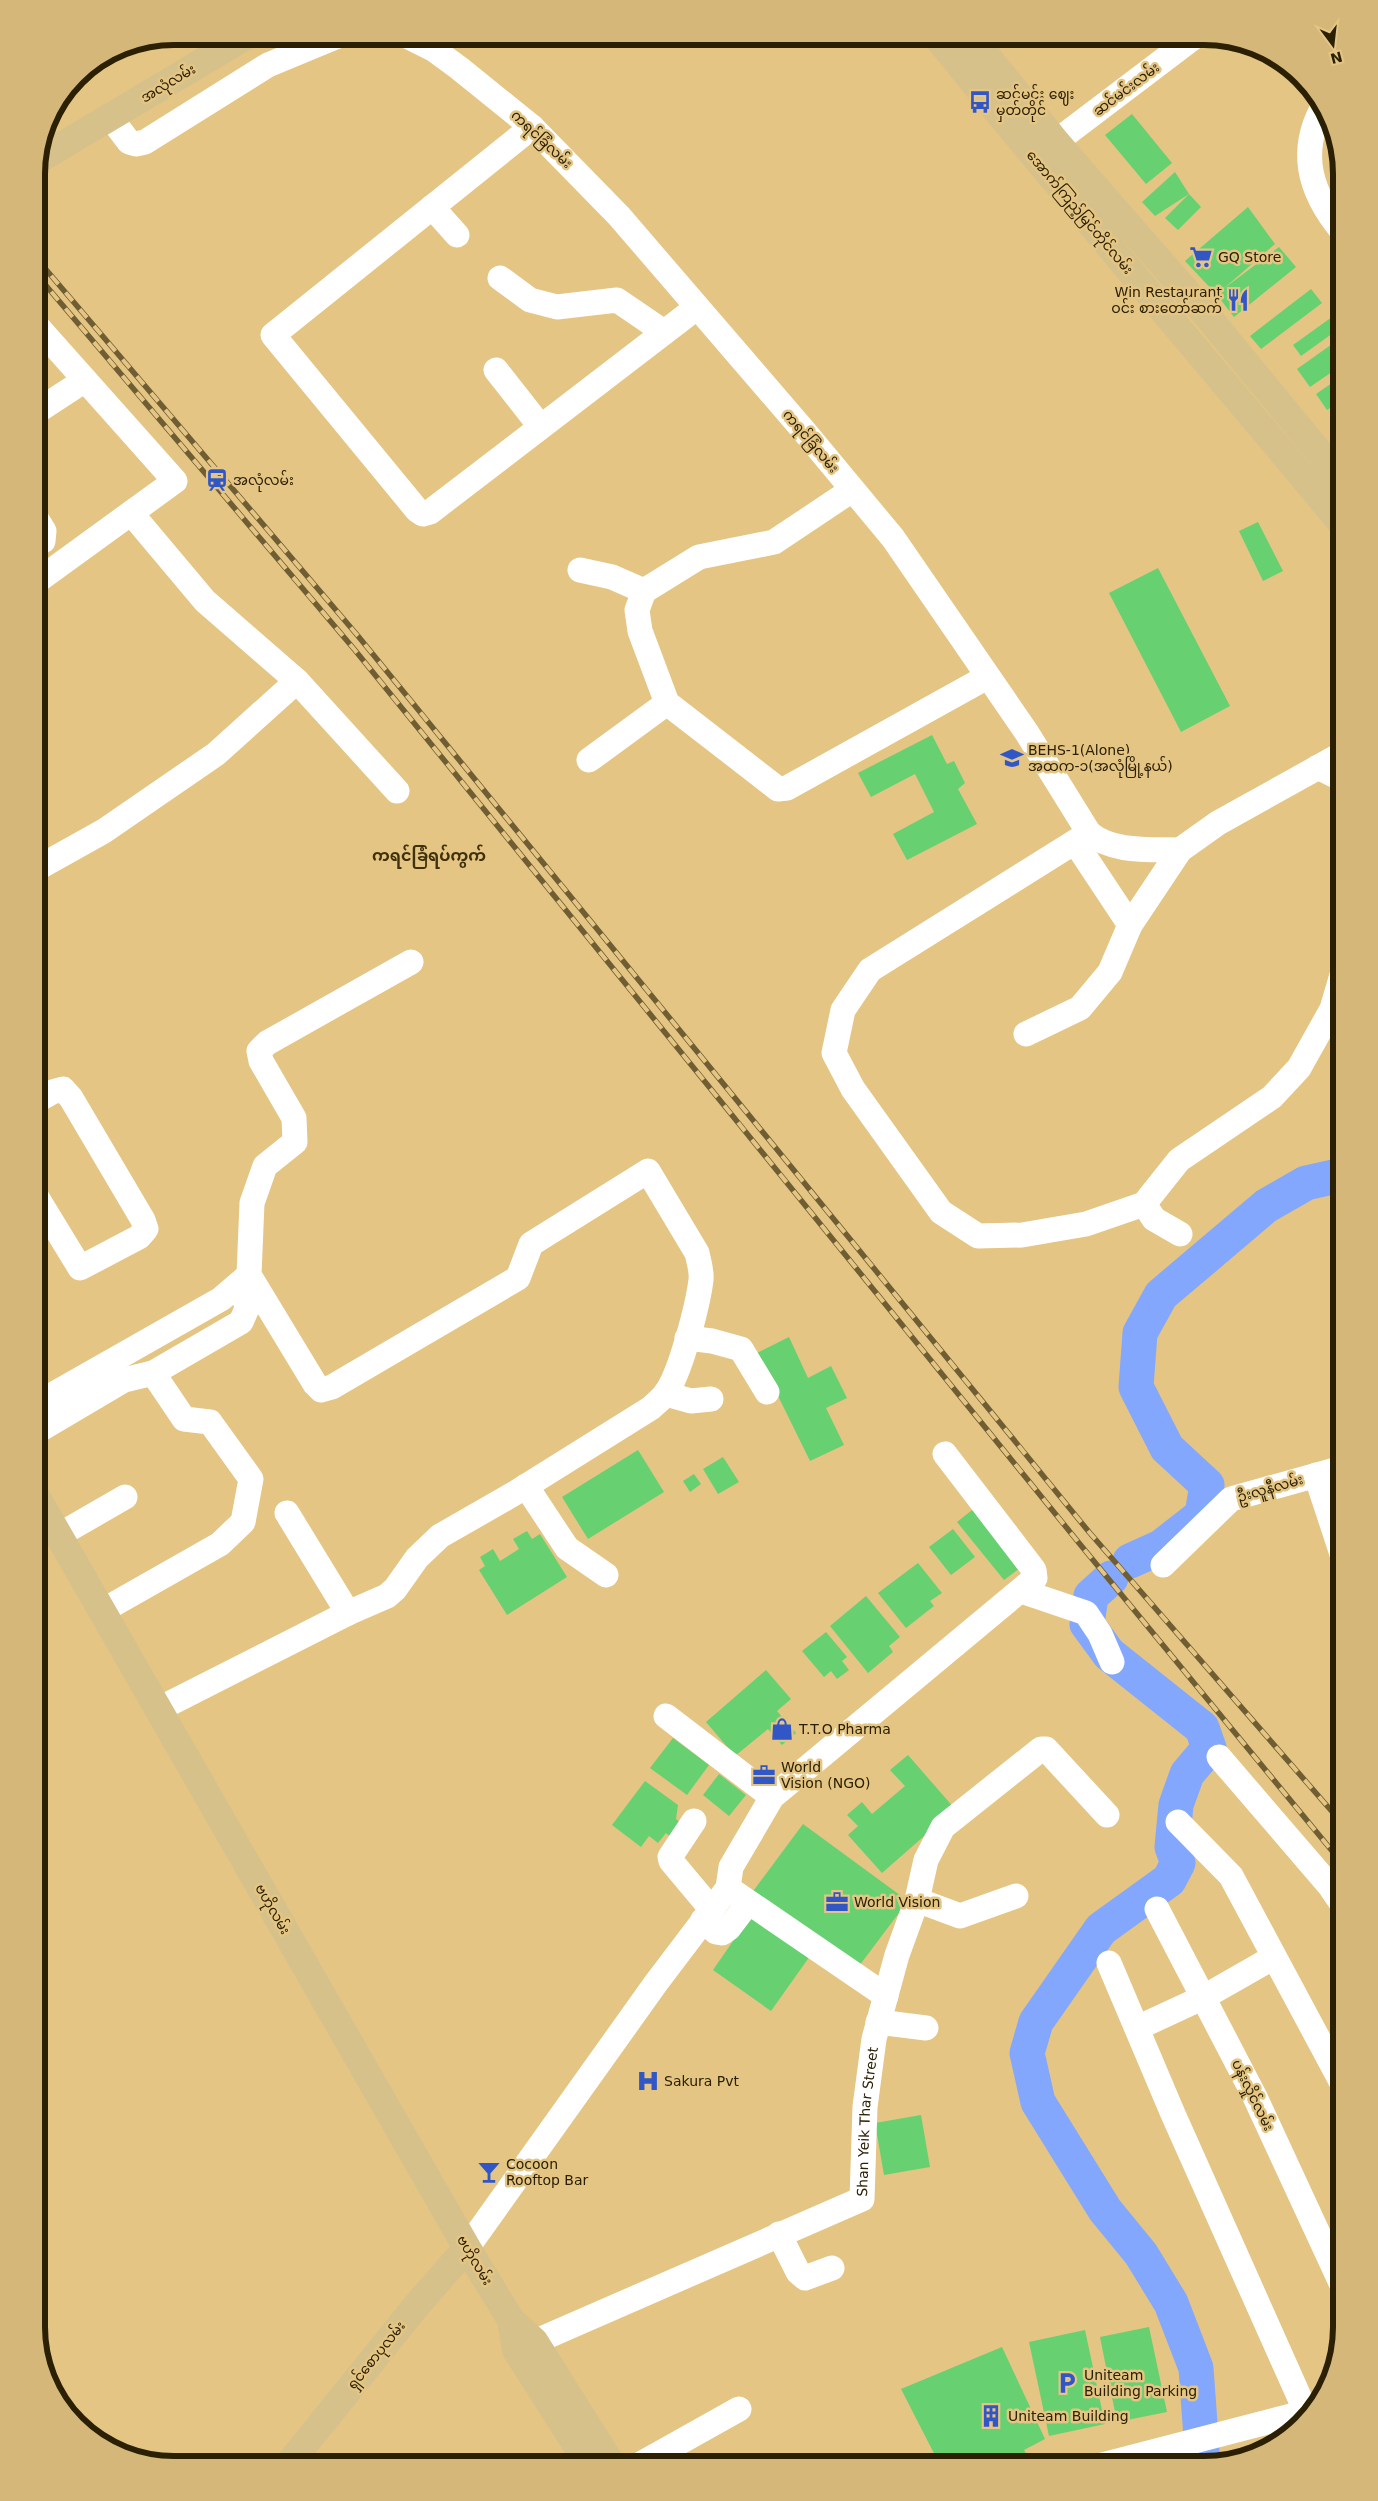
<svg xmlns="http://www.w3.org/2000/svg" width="1378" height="2501" font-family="'DejaVu Sans','Noto Sans Myanmar',sans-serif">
<rect width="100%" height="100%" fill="#e4c583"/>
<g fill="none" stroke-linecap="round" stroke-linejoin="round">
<!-- river -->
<path stroke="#82a7fd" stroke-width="35" d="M 1130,1561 L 1161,1547 L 1202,1515 L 1207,1485 L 1167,1448 L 1136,1387 L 1140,1333 L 1161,1295 L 1266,1206 L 1306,1183 L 1342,1175
M 1111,1578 L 1091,1596 L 1087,1624 L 1109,1654 L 1202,1728 L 1209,1748 L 1187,1774 L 1176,1805 L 1172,1847 L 1178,1863 L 1169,1880 L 1101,1929 L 1036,2022 L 1027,2053 L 1038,2102 L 1105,2210 L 1141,2254 L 1171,2303 L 1196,2368 L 1203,2465"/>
</g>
<!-- building -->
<path fill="#67d071" d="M 1132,114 L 1172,163 L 1146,184 L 1105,135 Z
M 1175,172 L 1189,194 L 1201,207 L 1178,230 L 1165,218 L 1189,194 L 1155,216 L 1142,202 Z
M 1248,207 L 1275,244 L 1222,290 L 1279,247 L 1296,267 L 1234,317 L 1217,295 L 1185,261 Z
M 1311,289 L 1322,303 L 1261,349 L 1250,336 Z
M 1332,317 L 1340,328 L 1301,356 L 1293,345 Z
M 1342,337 L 1342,365 L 1310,387 L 1297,369 Z
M 1342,376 L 1342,400 L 1327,410 L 1316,394 Z
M 1342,420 L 1342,445 L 1330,428 Z
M 1258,522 L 1283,571 L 1263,581 L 1239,531 Z
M 1158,568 L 1230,706 L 1181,732 L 1109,593 Z
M 932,735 L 947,764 L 954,761 L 965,783 L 958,789 L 977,824 L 907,860 L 893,834 L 934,812 L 915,774 L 871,797 L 858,773 Z
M 789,1337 L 808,1378 L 831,1366 L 847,1398 L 826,1408 L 844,1445 L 810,1461 L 757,1353 Z
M 638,1450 L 664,1492 L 588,1539 L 562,1497 Z
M 723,1457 L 739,1482 L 718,1494 L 703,1469 Z
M 694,1474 L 701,1484 L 690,1492 L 683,1481 Z
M 981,1503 L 1028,1562 L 1004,1580 L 957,1522 Z
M 953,1529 L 975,1557 L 951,1575 L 929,1547 Z
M 527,1531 L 532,1539 L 540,1534 L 567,1577 L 507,1615 L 479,1570 L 485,1566 L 480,1557 L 493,1549 L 500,1561 L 519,1549 L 513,1539 Z
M 918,1563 L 942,1593 L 930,1601 L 934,1606 L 906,1628 L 878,1593 Z
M 866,1596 L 900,1637 L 889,1646 L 893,1652 L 868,1673 L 830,1626 Z
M 826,1632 L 847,1657 L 842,1661 L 849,1670 L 837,1679 L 831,1671 L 824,1677 L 802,1651 Z
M 766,1670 L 791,1699 L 777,1711 L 796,1733 L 782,1745 L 768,1729 L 735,1756 L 706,1722 Z
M 673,1738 L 709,1765 L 687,1795 L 650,1768 Z
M 908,1755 L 955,1809 L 882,1873 L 848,1835 L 858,1826 L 847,1815 L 862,1802 L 872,1814 L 905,1786 L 890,1770 Z
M 719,1774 L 746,1795 L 729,1816 L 703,1795 Z
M 645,1781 L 678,1805 L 676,1819 L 684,1825 L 673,1839 L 666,1833 L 658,1843 L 649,1836 L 641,1847 L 612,1825 Z
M 803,1824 L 908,1901 L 856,1970 L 751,1894 Z
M 751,1915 L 810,1956 L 771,2011 L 713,1970 Z
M 921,2115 L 930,2167 L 884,2175 L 875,2123 Z
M 1149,2327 L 1167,2412 L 1117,2422 L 1100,2337 Z
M 1085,2330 L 1105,2424 L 1049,2436 L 1029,2342 Z
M 1002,2347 L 1045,2439 L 1024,2450 L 1029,2459 L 1017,2465 L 1000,2465 L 999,2462 L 994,2465 L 940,2465 L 901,2389 Z"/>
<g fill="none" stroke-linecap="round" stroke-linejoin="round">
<!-- minor -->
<g stroke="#fff" stroke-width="25">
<path d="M 407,36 L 433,49 L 459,68 L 532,127 L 619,216 L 804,431 L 893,538 L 1027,733 L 1089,833 C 1113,853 1150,849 1180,850"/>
<path d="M 1322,109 C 1298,154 1311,194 1342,231"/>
<path d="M 110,117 L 129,142 L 136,144 L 145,142 L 268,65 L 338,36"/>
<path d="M 532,127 L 273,335 L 417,510 L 423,514 L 430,512 L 696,308"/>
<path d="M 1041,153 L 1194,37"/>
<path d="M 432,207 L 457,235"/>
<path d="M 500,278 L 530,300 L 557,307 L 617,300 L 664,332"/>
<path d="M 496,370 L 540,426"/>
<path d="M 36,412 L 85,380"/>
<path d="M 852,490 L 774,542 L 699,557 L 644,591 L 637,610 L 640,631 L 667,703 L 778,789 L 787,788 L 987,677"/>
<path d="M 131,513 L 205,601 L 297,681 L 397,791"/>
<path d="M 36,545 L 43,541 L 44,531 L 36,518"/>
<path d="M 580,570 L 612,577 L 644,591"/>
<path d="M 36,582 L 175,481 L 37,326"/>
<path d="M 589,760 L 667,703"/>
<path d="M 1318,767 L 1342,779"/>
<path d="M 1089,833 L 870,970 L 843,1010 L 834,1053 L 853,1089 L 941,1212 L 978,1236 L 1022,1235 L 1086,1224 L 1144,1204 L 1179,1160 L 1272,1097 L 1299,1068 L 1332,1009 L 1342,975"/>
<path d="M 1075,842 L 1130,925"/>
<path d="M 36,869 L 104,831 L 216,754 L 297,681"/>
<path d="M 1026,1034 L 1080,1008 L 1110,972 L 1130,925 L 1180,850 L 1218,823 L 1342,754"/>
<path d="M 36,1196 L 80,1268 L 139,1237 L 146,1229 L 143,1220 L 71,1098 L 63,1089 L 52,1092 L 36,1101"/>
<path d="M 1144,1204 L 1154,1219 L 1180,1234"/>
<path d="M 687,1338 L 712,1341 L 741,1349 L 767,1392"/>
<path d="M 153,1373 L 241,1322 L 248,1306 L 237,1286"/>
<path d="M 666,1394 L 691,1401 L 711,1399"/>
<path d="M 36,1404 L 221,1299 L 249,1275"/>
<path d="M 36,1432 L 124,1380 L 153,1373 L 184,1419 L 210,1422 L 251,1479 L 243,1522 L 220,1544 L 102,1611"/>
<path d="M 1316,1475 L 1342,1554"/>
<path d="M 526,1486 L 567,1548 L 606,1575"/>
<path d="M 287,1513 L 348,1613"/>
<path d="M 59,1535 L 125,1497"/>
<path d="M 1163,1565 L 1231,1499 L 1342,1468"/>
<path d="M 1021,1591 L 1086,1613 L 1100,1634 L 1112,1662"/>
<path d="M 159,1709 L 348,1613 L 387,1596 L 395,1589 L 417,1558 L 440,1536 L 515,1493 L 651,1408 C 656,1403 662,1399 665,1394 C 680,1376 698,1304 701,1280 C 702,1271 699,1262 697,1253 L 648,1171 L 531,1244 L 518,1278 L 332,1387 L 321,1390 L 315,1384 L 249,1275 L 252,1203 L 265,1166 L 295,1142 L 294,1118 L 261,1061 L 259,1051 L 267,1043 L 411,962"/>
<path d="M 666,1716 L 772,1797"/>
<path d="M 1219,1757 L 1329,1885 L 1342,1904"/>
<path d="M 694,1821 L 670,1857 L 671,1861 L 712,1910"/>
<path d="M 1178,1822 L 1231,1876 L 1342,2083"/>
<path d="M 728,1888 L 886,1996"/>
<path d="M 917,1900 L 960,1916 L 1016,1896"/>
<path d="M 1157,1909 L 1255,2097 L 1342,2285"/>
<path d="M 703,1920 L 716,1932 L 722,1933 L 729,1928 L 748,1903"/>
<path d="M 1109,1963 L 1173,2114 L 1306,2412"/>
<path d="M 878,2022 L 926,2028"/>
<path d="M 1137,2028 L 1204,1997 L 1274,1957"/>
<path d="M 779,2234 L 798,2272 L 805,2278 L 832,2268"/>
<path d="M 467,2248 L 656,1983 L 728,1888 L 731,1867 L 772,1797 L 1035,1578 L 1034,1570 L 945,1454"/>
<path id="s1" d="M 516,2350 L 862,2199 L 865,2107 L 874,2039 L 897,1955 L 917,1900 L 926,1860 L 943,1827 L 1041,1749 L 1046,1749 L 1107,1815"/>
<path d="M 639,2465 L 739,2409"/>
<path d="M 1102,2465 L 1310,2411"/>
</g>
<!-- major -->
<path stroke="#d7c18b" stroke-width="28" d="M 936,36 C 1069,201 1207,361 1342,524
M 971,36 L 1056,142 L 1198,305 L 1342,480
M 38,160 L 246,36
M 36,1496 L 467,2248 L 511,2320 L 534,2341 L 612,2465
M 511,2320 L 516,2350 L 589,2465
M 288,2465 L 417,2305 L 467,2248"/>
<defs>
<path id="rail" d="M 37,259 L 358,636 L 1089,1532 L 1342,1823
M 37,275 L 354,649 L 1079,1543 L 1342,1863"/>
</defs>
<!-- rail casing -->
<use href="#rail" stroke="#6f5d33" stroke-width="5.5"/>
<!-- rail -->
<use href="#rail" stroke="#e4c583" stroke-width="4" stroke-dasharray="11" stroke-linecap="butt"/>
</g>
<!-- icons -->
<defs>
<symbol id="bus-bare" viewBox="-9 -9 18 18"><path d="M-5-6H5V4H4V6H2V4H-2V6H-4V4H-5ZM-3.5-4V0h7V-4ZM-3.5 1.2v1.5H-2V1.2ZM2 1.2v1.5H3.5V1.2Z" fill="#3157c7" stroke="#e4c583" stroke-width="2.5" paint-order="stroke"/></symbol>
<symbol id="supermarket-bare" viewBox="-9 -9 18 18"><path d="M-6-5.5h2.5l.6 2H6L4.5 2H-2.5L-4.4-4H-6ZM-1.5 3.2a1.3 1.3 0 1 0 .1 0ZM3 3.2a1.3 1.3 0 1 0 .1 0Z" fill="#3157c7" stroke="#e4c583" stroke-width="2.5" paint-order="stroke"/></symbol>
<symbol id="restaurant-bare" viewBox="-9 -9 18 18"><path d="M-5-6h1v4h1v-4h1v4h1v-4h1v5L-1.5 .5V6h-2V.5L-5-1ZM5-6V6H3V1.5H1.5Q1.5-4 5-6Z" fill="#3157c7" stroke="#e4c583" stroke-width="2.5" paint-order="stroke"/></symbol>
<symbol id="station-bare" viewBox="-9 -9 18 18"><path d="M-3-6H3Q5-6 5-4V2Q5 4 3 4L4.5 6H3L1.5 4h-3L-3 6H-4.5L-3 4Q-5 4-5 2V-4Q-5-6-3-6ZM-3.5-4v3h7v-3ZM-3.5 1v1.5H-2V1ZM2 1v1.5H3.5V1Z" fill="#3157c7" stroke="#e4c583" stroke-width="2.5" paint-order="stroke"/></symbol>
<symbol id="school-bare" viewBox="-9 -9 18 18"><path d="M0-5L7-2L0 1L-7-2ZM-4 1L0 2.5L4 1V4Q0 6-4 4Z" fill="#3157c7" stroke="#e4c583" stroke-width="2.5" paint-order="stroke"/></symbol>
<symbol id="shop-bare" viewBox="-9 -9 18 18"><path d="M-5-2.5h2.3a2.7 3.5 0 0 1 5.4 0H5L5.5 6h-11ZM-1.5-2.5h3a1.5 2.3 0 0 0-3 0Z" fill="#3157c7" stroke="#e4c583" stroke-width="2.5" paint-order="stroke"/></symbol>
<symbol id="office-bare" viewBox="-9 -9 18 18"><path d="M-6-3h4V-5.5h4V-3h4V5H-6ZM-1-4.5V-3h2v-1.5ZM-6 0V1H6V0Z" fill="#3157c7" stroke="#e4c583" stroke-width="2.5" paint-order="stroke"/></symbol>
<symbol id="hospital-bare" viewBox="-9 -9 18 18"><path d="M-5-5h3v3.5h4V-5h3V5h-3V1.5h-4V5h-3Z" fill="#3157c7" stroke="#e4c583" stroke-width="2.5" paint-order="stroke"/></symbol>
<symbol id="bar-bare" viewBox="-9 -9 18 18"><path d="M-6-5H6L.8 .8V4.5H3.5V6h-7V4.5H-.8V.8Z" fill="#3157c7" stroke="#e4c583" stroke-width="2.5" paint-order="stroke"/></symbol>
<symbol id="parking-bare" viewBox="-9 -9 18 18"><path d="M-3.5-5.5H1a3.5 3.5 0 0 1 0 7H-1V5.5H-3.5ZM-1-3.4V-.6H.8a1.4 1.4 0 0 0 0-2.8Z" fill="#3157c7" stroke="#e4c583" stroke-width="2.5" paint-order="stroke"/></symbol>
<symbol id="building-bare" viewBox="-9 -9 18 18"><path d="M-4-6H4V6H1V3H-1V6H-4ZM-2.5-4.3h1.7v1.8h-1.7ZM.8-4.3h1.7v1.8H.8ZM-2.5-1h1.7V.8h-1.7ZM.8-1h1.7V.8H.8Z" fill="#3157c7" stroke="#e4c583" stroke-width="2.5" paint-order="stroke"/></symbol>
</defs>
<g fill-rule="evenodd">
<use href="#bus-bare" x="964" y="86" width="32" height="32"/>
<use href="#supermarket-bare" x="1185" y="241" width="32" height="32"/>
<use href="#restaurant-bare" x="1222" y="284" width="32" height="32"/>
<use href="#station-bare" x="201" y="464" width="32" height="32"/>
<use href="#school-bare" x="996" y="742" width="32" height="32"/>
<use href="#shop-bare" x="766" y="1713" width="32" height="32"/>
<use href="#office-bare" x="748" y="1759" width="32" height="32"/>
<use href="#office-bare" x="821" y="1886" width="32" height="32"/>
<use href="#hospital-bare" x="632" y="2065" width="32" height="32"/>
<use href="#bar-bare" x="473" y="2156" width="32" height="32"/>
<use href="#parking-bare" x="1051" y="2367" width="32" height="32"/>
<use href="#building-bare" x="975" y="2400" width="32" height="32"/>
</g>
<g text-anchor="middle" stroke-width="5" stroke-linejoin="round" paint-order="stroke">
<!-- street labels -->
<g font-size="14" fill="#2b2004" stroke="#e4c583">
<text transform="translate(168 83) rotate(-31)" y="5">အလုံလမ်း</text>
<text transform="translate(1126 89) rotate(-37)" y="5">ဆင်မင်းလမ်း</text>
<text transform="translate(542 139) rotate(43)" y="5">ကရင်ခြံလမ်း</text>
<text transform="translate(1080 212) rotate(50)" y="5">အောက်ကြည့်မြင်တိုင်လမ်း</text>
<text transform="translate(811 441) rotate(50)" y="5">ကရင်ခြံလမ်း</text>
<text transform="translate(1270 1488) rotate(-16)" y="5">ဦးလူနီလမ်း</text>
<text transform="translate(273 1909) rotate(60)" y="5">ဗဟိုလမ်း</text>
<text transform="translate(1253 2095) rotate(64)" y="5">ပန်းလှိုင်လမ်း</text>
<text dy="5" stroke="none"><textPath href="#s1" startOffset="455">Shan Yeik Thar Street</textPath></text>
<text transform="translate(475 2260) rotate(59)" y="5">ဗဟိုလမ်း</text>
<text transform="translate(376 2355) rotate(-51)" y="5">ရှင်စောပုလမ်း</text>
</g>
<!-- poi labels -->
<g font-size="14" fill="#2b2004" stroke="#e4c583" text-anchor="start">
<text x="996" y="99">ဆင်မင်း ဈေး<tspan x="996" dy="16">မှတ်တိုင်</tspan></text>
<text x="1218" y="262">GQ Store</text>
<text x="1222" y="297" text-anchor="end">Win Restaurant<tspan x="1222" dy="16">ဝင်း စားတော်ဆက်</tspan></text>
<text x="233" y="485">အလုံလမ်း</text>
<text x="1028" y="755">BEHS-1(Alone)<tspan x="1028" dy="16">အထက-၁(အလုံမြို့နယ်)</tspan></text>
<text x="799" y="1734">T.T.O Pharma</text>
<text x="781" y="1772">World<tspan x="781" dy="16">Vision (NGO)</tspan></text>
<text x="854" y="1907">World Vision</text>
<text x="664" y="2086">Sakura Pvt</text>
<text x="506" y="2169">Cocoon<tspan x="506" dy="16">Rooftop Bar</tspan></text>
<text x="1084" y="2380">Uniteam<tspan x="1084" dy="16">Building Parking</tspan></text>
<text x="1008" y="2421">Uniteam Building</text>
</g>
<!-- quarter labels -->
<g font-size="16" font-weight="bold" fill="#40310d" stroke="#e4c583">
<text x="429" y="861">ကရင်ခြံရပ်ကွက်</text>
</g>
</g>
<!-- crop -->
<path d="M0 0H1378V2501H0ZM174 45H1204A129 129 0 0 1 1333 174V2327A129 129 0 0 1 1204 2456H174A129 129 0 0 1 45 2327V174A129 129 0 0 1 174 45Z" fill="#d5b879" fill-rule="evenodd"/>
<path fill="none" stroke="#2b2004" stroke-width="6" d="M174 45H1204A129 129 0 0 1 1333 174V2327A129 129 0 0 1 1204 2456H174A129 129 0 0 1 45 2327V174A129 129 0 0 1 174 45Z"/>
<!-- north arrow -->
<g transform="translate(1333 45) rotate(165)" stroke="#e4c583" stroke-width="4" paint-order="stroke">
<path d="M0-4L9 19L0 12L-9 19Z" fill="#2b2004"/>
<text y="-8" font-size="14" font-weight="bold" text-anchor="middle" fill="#2b2004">N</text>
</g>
</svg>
